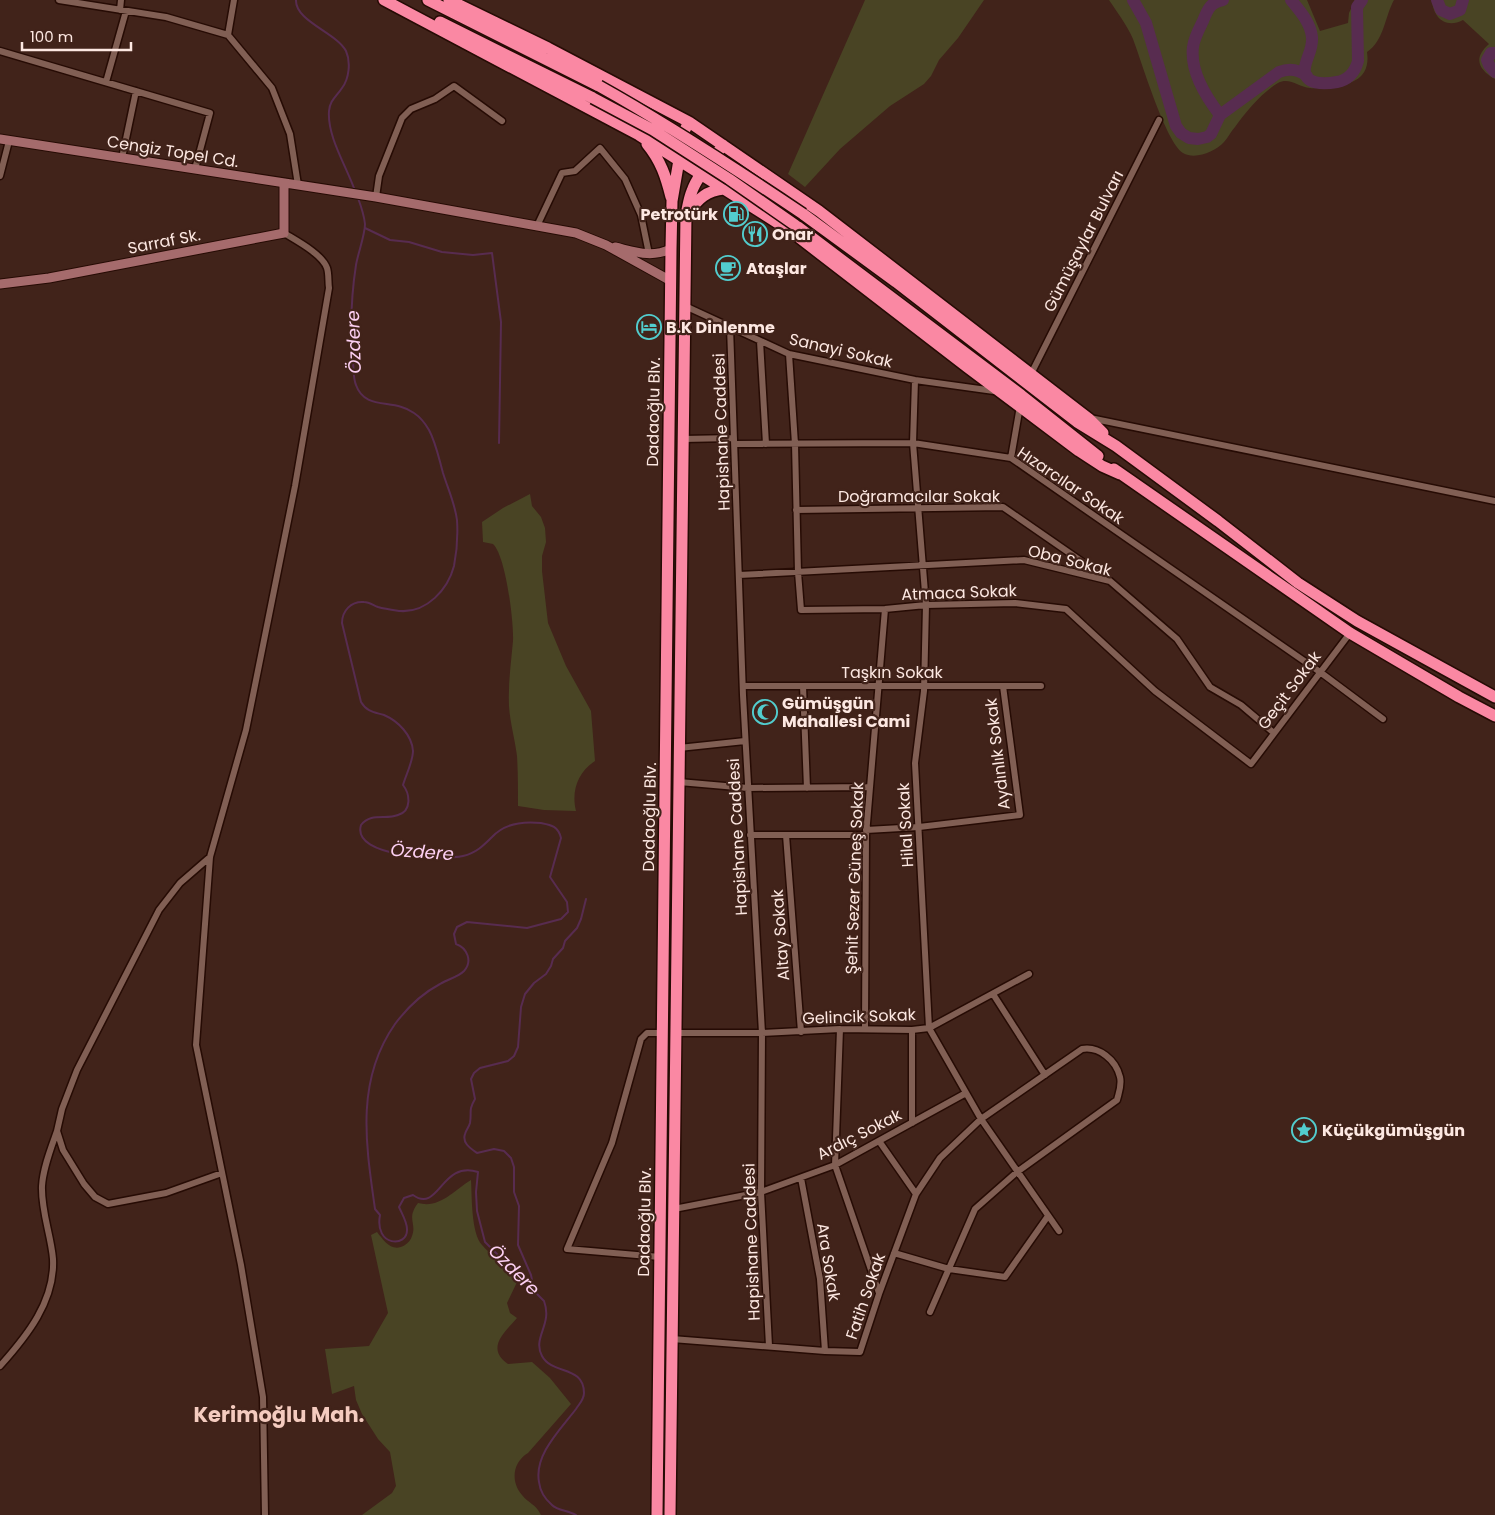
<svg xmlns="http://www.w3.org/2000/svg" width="1495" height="1515" font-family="Poppins,sans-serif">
<rect width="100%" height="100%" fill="#41231a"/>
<!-- green -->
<path fill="#494424" d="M 865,0 L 984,0 L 958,38 L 939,60 L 931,76 L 924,84 L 890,106 L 840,149 L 805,187 L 788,174 Z
M 1109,0 L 1307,0 L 1320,31 L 1348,23 L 1349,13 L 1355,0 L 1394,0 C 1385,16 1384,41 1367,52 C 1371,79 1351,85 1329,87 C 1323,87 1316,89 1310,88 C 1298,87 1290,77 1278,83 C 1262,92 1245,113 1235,127 C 1231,131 1228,138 1224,142 C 1215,152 1195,160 1183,153 C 1166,143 1141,60 1133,39 C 1127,25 1117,12 1109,0 Z
M 1432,0 L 1495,0 L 1495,79 C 1478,69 1473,58 1489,44 L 1463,20 C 1446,29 1433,18 1432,0 Z
M 530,494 L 532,506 L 541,517 L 545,528 L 546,542 L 542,556 L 542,571 L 548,623 L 566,666 L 591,711 L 595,761 C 578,772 571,791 576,811 L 544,810 L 518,806 C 518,789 518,772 517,756 C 515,739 510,723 509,706 C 508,684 511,663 513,641 C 514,623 506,556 493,544 L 483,542 L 482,522 L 503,508 Z
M 471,1180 C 472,1196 471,1233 482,1245 C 494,1259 510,1264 517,1282 L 507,1303 L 510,1313 L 517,1318 C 505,1332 485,1348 508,1364 L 532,1362 L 550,1378 L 571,1404 L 528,1453 C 513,1462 510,1481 522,1495 C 529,1504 535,1503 541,1515 L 362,1515 L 392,1493 L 396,1486 L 390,1452 L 378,1439 L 362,1414 L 356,1400 L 354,1386 L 332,1394 L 325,1349 L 369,1346 L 388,1313 L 371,1235 L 377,1232 C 384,1241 392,1253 405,1245 C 408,1243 411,1240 412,1236 C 417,1223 406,1219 418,1203 C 440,1209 454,1190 471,1180 Z"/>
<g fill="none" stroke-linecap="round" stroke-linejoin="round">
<!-- stream -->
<path stroke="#582c50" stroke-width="2" d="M 296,0 C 295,21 337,33 346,51 C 351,62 349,79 342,88 C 336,97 330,100 329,111 C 327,137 347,167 355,191
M 358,198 C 361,206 364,215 365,224 C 365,235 358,253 356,265 C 351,297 350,330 353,363 C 354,370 353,378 356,385 C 365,411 394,398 414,413 C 420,417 425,423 429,430 C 436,443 439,459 443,473 C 448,489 455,504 457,520 C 458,536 457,551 454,566 C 448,589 427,613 400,611 C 393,610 385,609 378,607 C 373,605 369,602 364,602 C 351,601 342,611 342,623 L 361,702 C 367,712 374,712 384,715 C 398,721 412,735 413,751 C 413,761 406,775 403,785 C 410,794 412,811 398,815 C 386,820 371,812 361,825 C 351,858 444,860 463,856 C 476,853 483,846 492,837 C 505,823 523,821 541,823 C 551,825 558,826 561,838 L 550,877 L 567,902 L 568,912 L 561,919 L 527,928 L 467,922 L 457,927 L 454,934 L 456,944 C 467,948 473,961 464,971 C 458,977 448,979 440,984 C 423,993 407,1008 395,1024 C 355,1081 366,1145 375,1209 L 380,1215 C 374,1247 408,1248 407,1229 C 407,1222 402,1214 399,1207 L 404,1198 L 413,1195 C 439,1214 441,1160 478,1172 L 476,1192 L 477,1211 L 485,1242 L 544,1301 C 553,1325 532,1337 542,1356 C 552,1375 584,1365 584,1393 C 584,1400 579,1404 576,1409 C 560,1430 534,1455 539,1482 C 540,1491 545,1499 552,1505 C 558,1511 568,1510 576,1515
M 365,228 L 390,240 L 409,242 L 442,252 L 473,255 L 492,253 L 501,322 L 499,443
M 534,1291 L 531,1275 L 518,1245 L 519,1206 L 514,1192 L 514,1167 L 511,1158 L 504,1151 L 494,1149 L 477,1153 C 470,1148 462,1143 465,1134 C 466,1130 469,1127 470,1123 C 472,1111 468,1111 475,1099 L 471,1079 L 474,1073 L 480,1068 L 508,1061 L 514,1056 L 518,1047 L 521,1007 L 525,994 L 534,983 L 546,974 L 551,966 L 553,959 L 563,948 L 565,941 L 577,928 L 581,919 L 586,899"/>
<!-- river -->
<path stroke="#582c50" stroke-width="12" d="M 1133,0 L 1146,23 L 1176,126 L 1181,133 L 1189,138 L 1198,139 L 1207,137 L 1211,134 L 1220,115 L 1279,72 C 1289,68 1298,69 1307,76
M 1291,0 C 1300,11 1310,22 1312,37 C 1313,49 1307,56 1305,67 C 1302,86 1326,84 1337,82 C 1348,80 1355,72 1358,61 L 1357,7 L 1362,0
M 1437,0 L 1441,10 L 1450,14 L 1460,10 L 1463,0
M 1495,53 L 1491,53 L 1487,60 L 1489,65 L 1495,72
M 1220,115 C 1206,97 1190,71 1193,47 C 1194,38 1199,29 1203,21 C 1207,11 1210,2 1223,0"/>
<defs>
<path id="street" d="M 59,0 L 166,17 L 228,35 L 272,88 L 290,134 L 298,185
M 120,10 L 121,0
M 228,35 L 234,0
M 0,51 L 210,113 L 195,169
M 106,82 L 126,11
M 122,158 L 136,91
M 0,176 L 9,141
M 376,197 L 379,176 L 402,118 L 411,109 L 435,99 L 454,86 L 502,121
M 537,226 L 562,173 L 575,171 L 600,148 L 625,179 L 641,215 L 649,254
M 685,306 L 789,354 L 915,380 L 994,391
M 730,327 L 743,695 L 762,1033 L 761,1192 L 769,1346
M 760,341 L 766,444
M 789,354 L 795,444 L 798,572 L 801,610 L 885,609 L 926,605 L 1015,603 L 1066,609 L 1155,691 L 1251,764 L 1350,633
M 1031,374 L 1159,120
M 915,380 L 913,443 L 926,605 L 924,691 L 915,763 L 929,1028 L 981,1119 L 1059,1231
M 1090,418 L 1495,501
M 683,439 L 734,438
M 736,444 L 913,443 L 1011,458 L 1320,672 L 1383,719
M 1011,458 L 1020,406
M 796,510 L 1003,507 L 1107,579
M 739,575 L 1024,560 L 1110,581 L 1177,639 L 1210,687 L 1241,705 L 1274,733
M 743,686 L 1041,686
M 803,686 L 807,788
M 679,748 L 745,741
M 679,782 L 748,788 L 869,787
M 866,830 L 919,827 L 1020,815 L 1003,686
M 750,835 L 866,835
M 786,835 L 801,1032
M 210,857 L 180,883 L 159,910 L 77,1070 L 62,1109 L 57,1131 L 63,1150 L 84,1184 L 95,1197 L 108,1204 L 166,1193 L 222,1173
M 993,994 L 1045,1075
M 840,1029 L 835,1165 L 879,1293
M 865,1029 L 866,835 L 885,609
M 912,1030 L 912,1123
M 676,1033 L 762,1033 L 840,1029 L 912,1030 L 929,1028 L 1029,974
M 879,1141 L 916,1194
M 801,1178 L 820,1279 L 825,1351
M 674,1209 L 761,1192 L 835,1165 L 966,1093
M 894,1253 L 949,1269 L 1005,1277 L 1048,1216
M 660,1257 L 567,1249 L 612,1143 L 641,1039 L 647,1033 L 662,1033
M 672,1339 L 825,1351 L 860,1352 L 879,1294 L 916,1194 L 940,1158 L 981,1119 L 1082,1049 C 1099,1046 1116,1060 1120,1077 C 1122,1085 1119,1092 1117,1100 L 1017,1172 L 975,1209 L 930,1312
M 0,1366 C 27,1336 55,1301 53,1259 C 51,1235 41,1211 42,1186 C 43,1168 51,1148 57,1131
M 265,1515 L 263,1397 L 241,1265 L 196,1045 L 210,857 L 246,730 L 295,486 L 329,288 C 328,282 329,274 327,268 C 322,254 297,241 284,233"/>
<path id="secondary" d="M 0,139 L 376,197 L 576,233 L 606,245 L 671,281
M 615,247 C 636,252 651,258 671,249
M 0,284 L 49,278 L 284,233 L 284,183"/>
<path id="highway" d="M 384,0 L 639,135 L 792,232 L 967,367 L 1079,451 L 1102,466 L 1120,474
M 428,0 L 599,86
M 449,0 L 548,48 L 689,122 L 819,211 L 1088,418 L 1103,433
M 440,22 L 593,98
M 647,144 C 661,161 666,177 671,197
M 687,213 C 699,199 705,191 724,189
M 803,214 L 896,282 L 1077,422 L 1116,446 L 1218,521 L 1298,583 L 1357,621 L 1495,697
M 798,227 L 1021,395 L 1098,456
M 1114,469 L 1350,633 L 1459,697 L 1495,716
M 657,1515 L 671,249 L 672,201 L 679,160 L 680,139 L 689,122
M 670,1515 L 686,214 C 688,206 689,198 692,191 C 698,174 713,160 723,145"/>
</defs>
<!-- street casing -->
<use href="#street" stroke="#260b04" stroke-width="9"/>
<!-- secondary casing -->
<use href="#secondary" stroke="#260b04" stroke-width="11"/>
<!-- highway casing -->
<use href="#highway" stroke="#260b04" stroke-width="14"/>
<!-- street -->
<use href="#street" stroke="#815f54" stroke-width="6"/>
<!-- secondary -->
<use href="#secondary" stroke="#a56b6c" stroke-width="9"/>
<!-- highway -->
<use href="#highway" stroke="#fa88a3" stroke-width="11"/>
<defs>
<path id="highway-bridge" d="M 599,86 C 669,125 736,169 803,214
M 593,98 L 653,130 L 729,179 L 795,225"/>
</defs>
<!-- highway-bridge casing -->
<use href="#highway-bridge" stroke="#260b04" stroke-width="14" stroke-linecap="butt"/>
<!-- highway-bridge -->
<use href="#highway-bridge" stroke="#fa88a3" stroke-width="11"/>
</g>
<!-- icons -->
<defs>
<symbol id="fuel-ring" viewBox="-11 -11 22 22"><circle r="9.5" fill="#41231a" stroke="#52cdce" stroke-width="1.5"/><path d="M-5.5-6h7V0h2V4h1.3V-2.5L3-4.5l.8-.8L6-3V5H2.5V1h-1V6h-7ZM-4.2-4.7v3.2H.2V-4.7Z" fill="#52cdce"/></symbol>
<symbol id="restaurant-ring" viewBox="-11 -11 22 22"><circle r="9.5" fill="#41231a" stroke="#52cdce" stroke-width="1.5"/><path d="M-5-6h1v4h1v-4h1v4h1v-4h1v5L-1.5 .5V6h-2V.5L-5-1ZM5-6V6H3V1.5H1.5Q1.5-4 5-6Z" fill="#52cdce"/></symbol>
<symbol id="cafe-ring" viewBox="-11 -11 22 22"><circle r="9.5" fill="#41231a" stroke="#52cdce" stroke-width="1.5"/><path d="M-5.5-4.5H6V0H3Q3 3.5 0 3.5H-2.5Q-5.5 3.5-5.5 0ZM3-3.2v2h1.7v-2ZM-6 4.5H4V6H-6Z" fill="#52cdce"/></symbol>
<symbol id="hotel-ring" viewBox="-11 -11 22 22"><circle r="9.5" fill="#41231a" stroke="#52cdce" stroke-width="1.5"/><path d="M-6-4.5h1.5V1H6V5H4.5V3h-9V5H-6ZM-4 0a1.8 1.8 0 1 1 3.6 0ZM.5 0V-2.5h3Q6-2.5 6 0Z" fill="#52cdce"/></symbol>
<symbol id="mosque-ring" viewBox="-11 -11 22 22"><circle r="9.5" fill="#41231a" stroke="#52cdce" stroke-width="1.5"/><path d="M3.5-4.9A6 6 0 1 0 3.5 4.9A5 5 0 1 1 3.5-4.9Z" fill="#52cdce"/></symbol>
<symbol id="sight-ring" viewBox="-11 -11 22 22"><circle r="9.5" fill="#41231a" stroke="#52cdce" stroke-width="1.5"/><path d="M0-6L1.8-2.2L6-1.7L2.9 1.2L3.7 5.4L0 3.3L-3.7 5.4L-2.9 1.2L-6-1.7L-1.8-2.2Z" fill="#52cdce"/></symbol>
</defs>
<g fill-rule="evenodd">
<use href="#fuel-ring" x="722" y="200" width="28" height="28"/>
<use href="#restaurant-ring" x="741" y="220" width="28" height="28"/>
<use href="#cafe-ring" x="714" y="254" width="28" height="28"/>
<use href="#hotel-ring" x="635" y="313" width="28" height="28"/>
<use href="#mosque-ring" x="751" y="698" width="28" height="28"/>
<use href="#sight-ring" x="1290" y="1116" width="28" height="28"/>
</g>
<g text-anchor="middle" stroke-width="4.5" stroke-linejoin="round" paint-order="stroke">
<!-- street labels -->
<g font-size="16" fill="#fde8e2" stroke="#41231a">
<text transform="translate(173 151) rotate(9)" y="6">Cengiz Topel Cd.</text>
<text transform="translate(164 241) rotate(-11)" y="6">Sarraf Sk.</text>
<text transform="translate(1083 241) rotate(-63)" y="6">Gümüşaylar Bulvarı</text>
<text transform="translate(841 350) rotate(13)" y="6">Sanayi Sokak</text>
<text transform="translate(653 412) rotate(-89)" y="6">Dadaoğlu Blv.</text>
<text transform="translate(721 432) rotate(-92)" y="6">Hapishane Caddesi</text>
<text transform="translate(1071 485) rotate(34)" y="6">Hızarcılar Sokak</text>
<text x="919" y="502">Doğramacılar Sokak</text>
<text transform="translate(1070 560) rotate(14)" y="6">Oba Sokak</text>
<text transform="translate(959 592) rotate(-2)" y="6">Atmaca Sokak</text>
<text x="892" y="678">Taşkın Sokak</text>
<text transform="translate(1289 690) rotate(-53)" y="6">Geçit Sokak</text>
<text transform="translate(997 754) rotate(-97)" y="6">Aydınlık Sokak</text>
<text transform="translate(649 817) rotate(-89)" y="6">Dadaoğlu Blv.</text>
<text transform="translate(905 825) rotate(-93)" y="6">Hilal Sokak</text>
<text transform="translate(737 837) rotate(-93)" y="6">Hapishane Caddesi</text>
<text transform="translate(854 878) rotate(-88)" y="6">Şehit Sezer Güneş Sokak</text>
<text transform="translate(780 935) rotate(-94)" y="6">Altay Sokak</text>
<text transform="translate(859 1016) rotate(-2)" y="6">Gelincik Sokak</text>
<text transform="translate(859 1134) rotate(-27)" y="6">Ardıç Sokak</text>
<text transform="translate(644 1222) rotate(-89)" y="6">Dadaoğlu Blv.</text>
<text transform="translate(751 1242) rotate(-92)" y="6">Hapishane Caddesi</text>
<text transform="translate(829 1262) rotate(81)" y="6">Ara Sokak</text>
<text transform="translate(865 1296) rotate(-71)" y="6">Fatih Sokak</text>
</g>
<!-- poi labels -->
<g font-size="16" font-weight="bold" fill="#fde8e2" stroke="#41231a" text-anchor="start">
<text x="718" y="220" text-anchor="end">Petrotürk</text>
<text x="772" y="240">Onar</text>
<text x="746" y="274">Ataşlar</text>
<text x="666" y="333">B.K Dinlenme</text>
<text x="782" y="709">Gümüşgün<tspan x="782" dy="18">Mahallesi Cami</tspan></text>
<text x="1322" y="1136">Küçükgümüşgün</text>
</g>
<!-- water labels -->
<g font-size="18" font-style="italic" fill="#fdd0f3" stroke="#41231a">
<text transform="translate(354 342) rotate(-92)" y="6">Özdere</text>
<text transform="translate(422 852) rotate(4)" y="6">Özdere</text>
<text transform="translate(514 1270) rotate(45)" y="6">Özdere</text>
</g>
<!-- district labels -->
<g font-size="21" font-weight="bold" fill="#f4cbbf" stroke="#41231a">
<text x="279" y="1422">Kerimoğlu Mah.</text>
</g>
</g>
<!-- scale -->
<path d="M22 42v8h109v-8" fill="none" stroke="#fde8e2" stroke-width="2.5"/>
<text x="30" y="42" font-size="15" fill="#fde8e2" stroke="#41231a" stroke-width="4" paint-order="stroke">100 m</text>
</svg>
